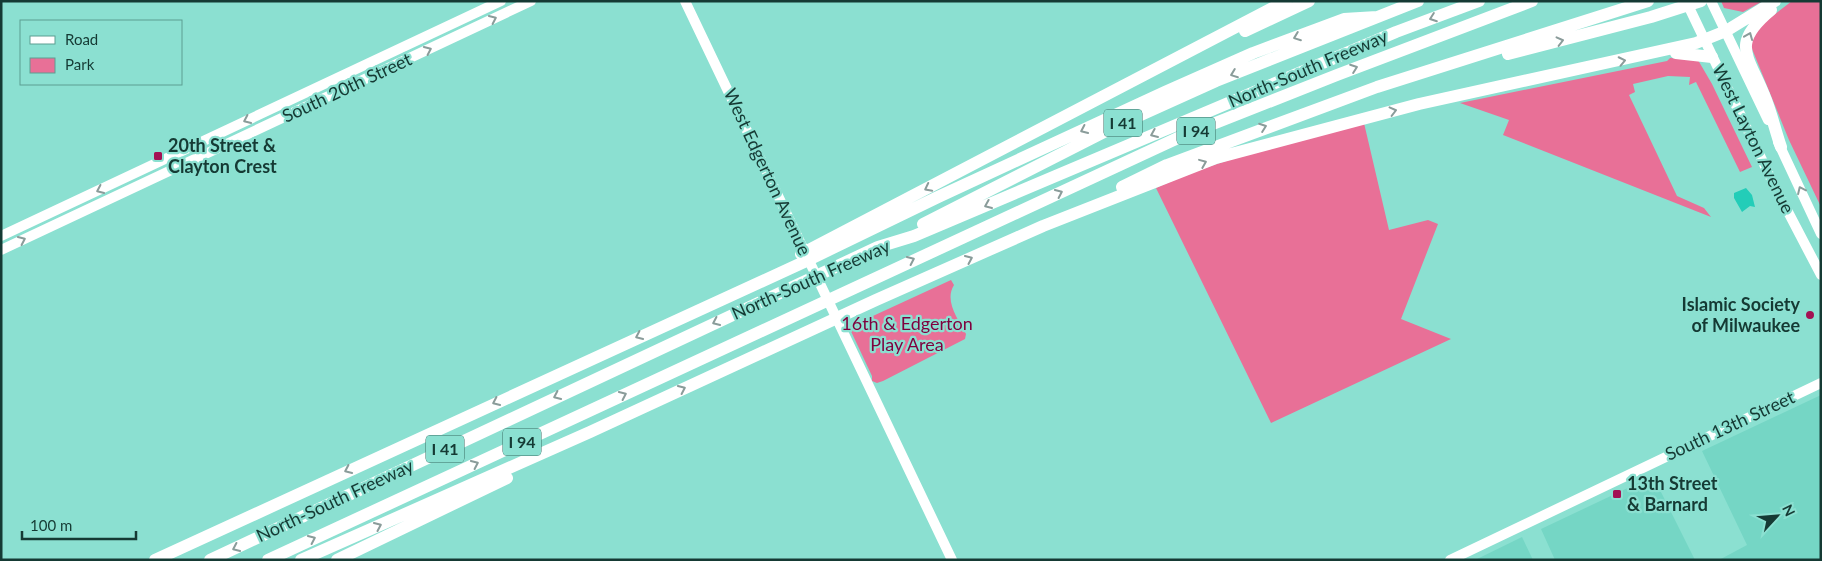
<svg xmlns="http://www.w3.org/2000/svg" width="1822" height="561" font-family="Lato,sans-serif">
<rect width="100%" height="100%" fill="#8be0d1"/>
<!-- built -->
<path fill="#75d6c5" d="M 1821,395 L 1821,560 L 1719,560 L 1747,545 L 1702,451 Z
M 1653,476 L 1695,560 L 1555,560 L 1541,529 Z
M 1522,537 L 1533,560 L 1475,560 Z"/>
<!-- green -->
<path fill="#e87097" d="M 1721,1 L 1763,1 L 1743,12 L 1724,8 Z
M 1792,1 L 1821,1 L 1821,207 L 1789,140 L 1750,44 L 1761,25 Z
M 1670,58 L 1698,60 L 1712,84 L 1752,167 L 1740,172 L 1696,82 L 1689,85 L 1690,77 L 1668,76 L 1633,84 L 1635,92 L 1629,95 L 1677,196 L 1704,208 L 1711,217 L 1503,135 L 1509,120 L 1460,103 L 1667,61 Z
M 1364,123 L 1389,230 L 1428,220 L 1438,224 L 1401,319 L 1451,339 L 1271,423 L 1156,188 C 1222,158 1294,141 1364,123 Z
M 951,280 L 954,285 C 944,301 958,319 966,334 L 965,339 L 883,381 L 877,383 L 872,381 L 872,376 L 849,327 Z"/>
<!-- water -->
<path fill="#23cdb8" d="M 1746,188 L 1752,195 L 1755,207 L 1750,206 L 1742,212 L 1734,198 L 1734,193 Z"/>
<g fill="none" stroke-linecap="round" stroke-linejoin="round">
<!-- secondary -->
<path stroke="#fff" stroke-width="10" d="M 685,1 L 952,560
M 1686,1 L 1774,185 L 1821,275
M 1711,1 L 1768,120
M 1778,142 L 1821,234
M 1,236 L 501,1
M 1,250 L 531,1
M 1450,560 L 1821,383"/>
<!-- highway -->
<path stroke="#fff" stroke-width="12" d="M 1771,10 C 1730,44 1748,55 1764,95 C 1771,111 1775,130 1781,147
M 1245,31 L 1309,1
M 1676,53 L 1712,57
M 1508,54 L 1651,17 L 1701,1
M 1122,187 L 1167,165 L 1377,87 L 1648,1
M 923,224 L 1114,127 L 1216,81 L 1418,1
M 801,254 L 1286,1
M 155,560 L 804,262 L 938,197 L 1165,92 L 1253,53 L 1344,19 L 1377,17
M 210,560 L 878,247 L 914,236 L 1396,32 L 1479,1
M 268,560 L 1180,137 L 1337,75 L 1532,1
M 301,560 L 590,432 L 876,300 L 1043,226 L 1216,158 L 1419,104 L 1696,43 L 1726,31 L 1775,1
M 337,560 L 507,478"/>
</g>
<!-- one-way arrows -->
<defs><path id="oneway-chevron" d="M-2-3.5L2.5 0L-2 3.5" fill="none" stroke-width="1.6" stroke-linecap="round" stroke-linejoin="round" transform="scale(1.25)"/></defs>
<g stroke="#8a9c9a">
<use href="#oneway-chevron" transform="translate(1433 18) rotate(160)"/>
<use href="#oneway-chevron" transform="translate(493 19) rotate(-25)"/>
<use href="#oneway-chevron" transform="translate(1749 36) rotate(-68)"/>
<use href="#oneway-chevron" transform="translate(1297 37) rotate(159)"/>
<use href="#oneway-chevron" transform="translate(1560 41) rotate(-14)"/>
<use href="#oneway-chevron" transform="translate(428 50) rotate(-25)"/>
<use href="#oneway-chevron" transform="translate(1622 61) rotate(-12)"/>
<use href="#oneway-chevron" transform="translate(1354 68) rotate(-20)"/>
<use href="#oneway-chevron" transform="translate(1234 74) rotate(159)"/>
<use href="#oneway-chevron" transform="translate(1393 111) rotate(-14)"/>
<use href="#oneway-chevron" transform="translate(247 120) rotate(155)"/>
<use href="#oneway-chevron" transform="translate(1263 127) rotate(-20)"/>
<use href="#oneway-chevron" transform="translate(1084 130) rotate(155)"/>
<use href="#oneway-chevron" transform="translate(1154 134) rotate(157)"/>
<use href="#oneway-chevron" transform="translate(1203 163) rotate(-22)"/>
<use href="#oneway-chevron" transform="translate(928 188) rotate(153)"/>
<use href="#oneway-chevron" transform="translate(100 190) rotate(155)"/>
<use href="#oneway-chevron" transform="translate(1801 190) rotate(-115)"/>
<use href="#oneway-chevron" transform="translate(1059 193) rotate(-25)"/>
<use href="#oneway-chevron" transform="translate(988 205) rotate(157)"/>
<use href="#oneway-chevron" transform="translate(22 240) rotate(-25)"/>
<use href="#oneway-chevron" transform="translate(969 259) rotate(-24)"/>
<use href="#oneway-chevron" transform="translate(911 260) rotate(-25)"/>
<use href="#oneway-chevron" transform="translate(716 322) rotate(155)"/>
<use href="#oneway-chevron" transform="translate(639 336) rotate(155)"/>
<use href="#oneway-chevron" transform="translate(682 389) rotate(-25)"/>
<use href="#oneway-chevron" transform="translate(623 395) rotate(-25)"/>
<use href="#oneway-chevron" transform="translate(557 396) rotate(155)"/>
<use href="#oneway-chevron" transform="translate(496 402) rotate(155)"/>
<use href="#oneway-chevron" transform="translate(475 464) rotate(-25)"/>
<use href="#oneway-chevron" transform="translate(348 470) rotate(155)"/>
<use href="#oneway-chevron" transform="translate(378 526) rotate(-24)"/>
<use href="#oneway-chevron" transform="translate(312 539) rotate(-25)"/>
<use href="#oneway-chevron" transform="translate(236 548) rotate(155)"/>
</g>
<!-- markers -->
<g fill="#a31153" stroke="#8be0d1" stroke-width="2">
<rect x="153" y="151" width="10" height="10" rx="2.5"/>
<circle cx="1810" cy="315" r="5"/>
<rect x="1612" y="489" width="10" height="10" rx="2.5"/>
</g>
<g text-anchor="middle" stroke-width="4.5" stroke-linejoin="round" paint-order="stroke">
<!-- shield labels -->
<g fill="#8be0d1" stroke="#386c63" stroke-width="1">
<rect x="1104" y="109.5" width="38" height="27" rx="4"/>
<rect x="1177" y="117.5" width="38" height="27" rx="4"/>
<rect x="503" y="428.5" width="38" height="27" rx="4"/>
<rect x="426" y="435.5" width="38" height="27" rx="4"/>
</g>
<g font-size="16" font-weight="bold" fill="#153a34">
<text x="1123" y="129">I 41</text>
<text x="1196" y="137">I 94</text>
<text x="522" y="448">I 94</text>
<text x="445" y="455">I 41</text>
</g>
<!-- street labels -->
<g font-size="18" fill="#153a34" stroke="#8be0d1">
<text transform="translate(1308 69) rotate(-23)" y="6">North-South Freeway</text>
<text transform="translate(347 88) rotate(-25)" y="6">South 20th Street</text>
<text transform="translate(1753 139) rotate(64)" y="6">West Layton Avenue</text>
<text transform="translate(767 172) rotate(65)" y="6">West Edgerton Avenue</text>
<text transform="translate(811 280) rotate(-24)" y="6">North-South Freeway</text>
<text transform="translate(1730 426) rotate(-25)" y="6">South 13th Street</text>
<text transform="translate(335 501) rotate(-25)" y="6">North-South Freeway</text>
</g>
<!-- poi labels -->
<g font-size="18" font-weight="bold" fill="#153a34" stroke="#8be0d1" text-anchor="start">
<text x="168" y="152">20th Street &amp;<tspan x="168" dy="21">Clayton Crest</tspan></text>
<text x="1800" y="311" text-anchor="end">Islamic Society<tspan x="1800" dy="21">of Milwaukee</tspan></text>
<text x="1627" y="490">13th Street<tspan x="1627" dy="21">&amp; Barnard</tspan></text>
</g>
<!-- park labels -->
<g font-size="18" fill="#7f003e" stroke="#8be0d1">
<text x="907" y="330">16th &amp; Edgerton<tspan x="907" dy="21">Play Area</tspan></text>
</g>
</g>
<!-- border -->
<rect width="1822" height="561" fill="none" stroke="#153a34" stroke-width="5"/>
<!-- legend -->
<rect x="20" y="20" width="162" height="65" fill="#8be0d1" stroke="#5c9e92"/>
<rect x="30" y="36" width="25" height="8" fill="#ffffff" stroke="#5c9e92"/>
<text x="65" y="45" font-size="15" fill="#153a34">Road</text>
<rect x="30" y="58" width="25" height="15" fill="#e87097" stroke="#5c9e92"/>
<text x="65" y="70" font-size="15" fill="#153a34">Park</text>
<!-- north arrow -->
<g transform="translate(1777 516) rotate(64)" stroke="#8be0d1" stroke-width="4" paint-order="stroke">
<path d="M0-4L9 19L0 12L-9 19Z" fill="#153a34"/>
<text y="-8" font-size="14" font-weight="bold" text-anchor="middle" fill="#153a34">N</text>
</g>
<!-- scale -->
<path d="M22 531v8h114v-8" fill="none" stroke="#153a34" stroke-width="2.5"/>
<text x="30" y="531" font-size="15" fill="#153a34" stroke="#8be0d1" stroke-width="4" paint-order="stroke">100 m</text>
</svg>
